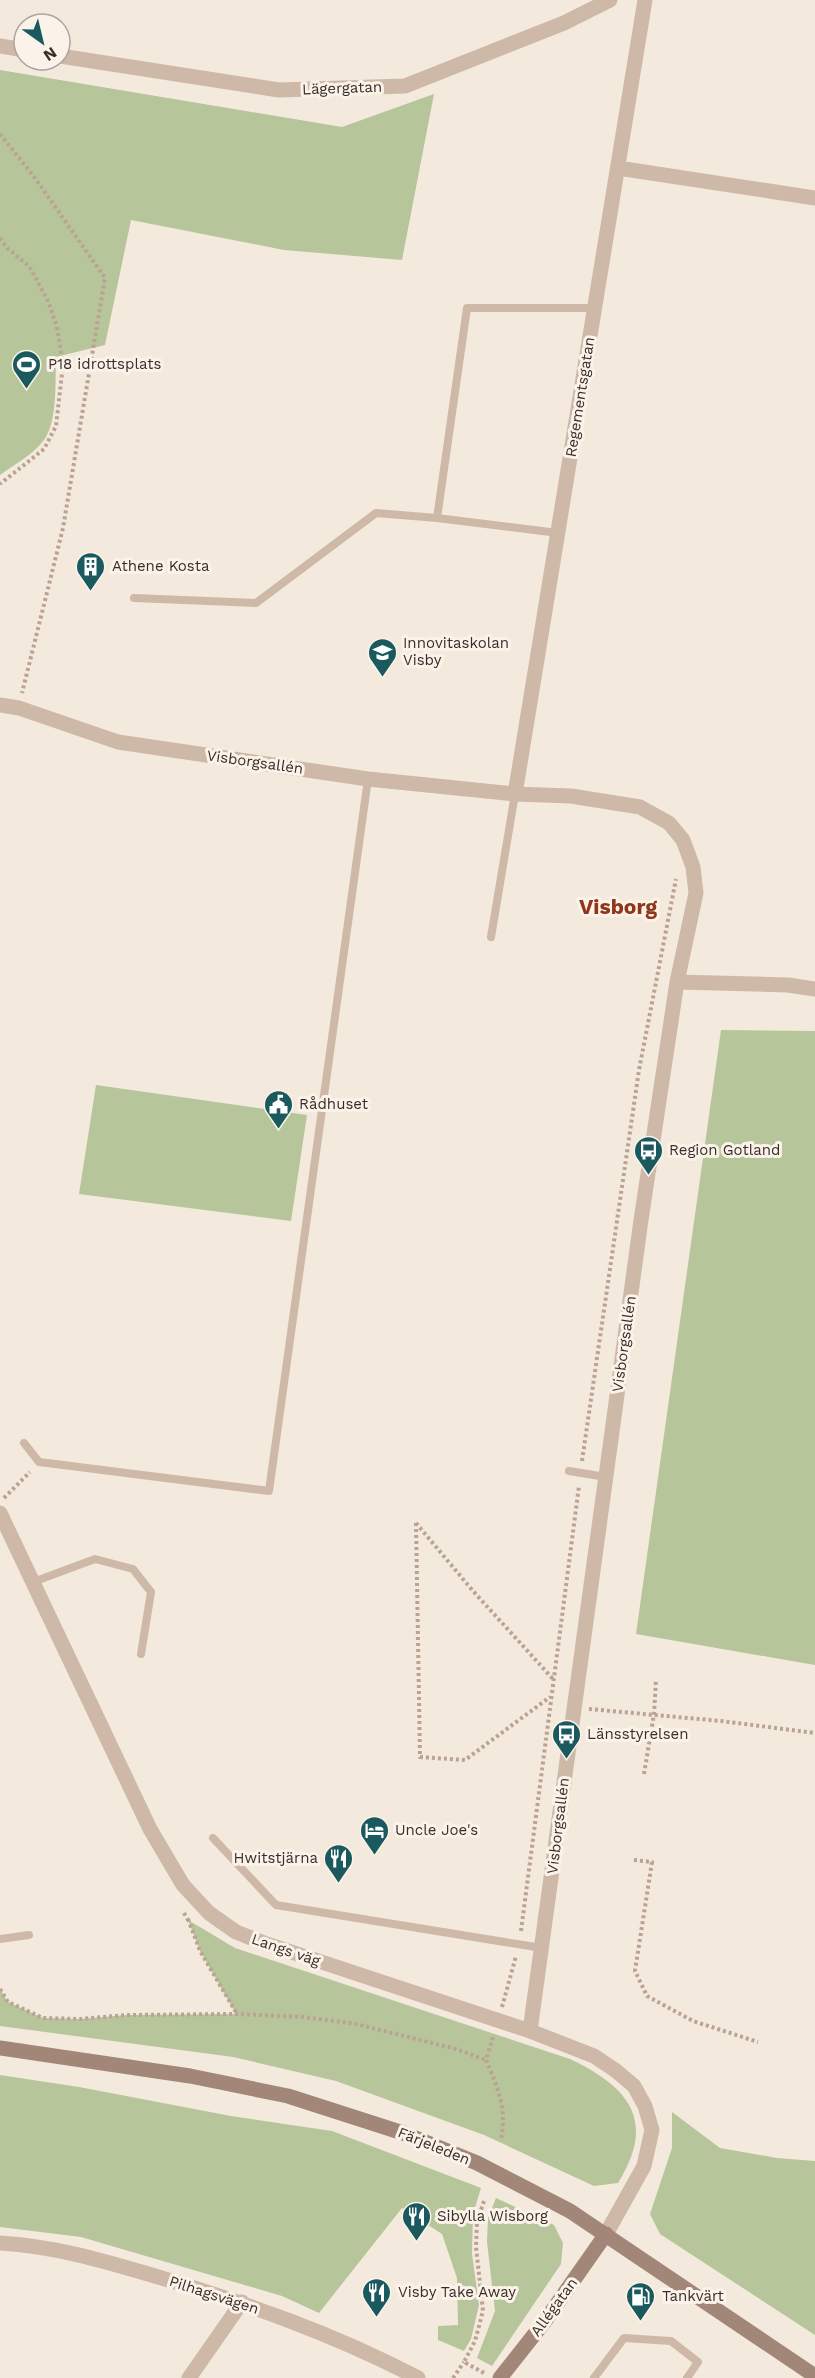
<svg xmlns="http://www.w3.org/2000/svg" width="815" height="2378" font-family="'Work Sans',sans-serif">
<rect width="100%" height="100%" fill="#f4e9dd"/>
<!-- green -->
<path fill="#b7c59b" d="M 0,70 L 342,127 L 434,94 L 402,260 L 284,250 L 131,220 L 105,345 L 56,357 C 55,380 58,421 44,440 C 33,455 15,464 0,475 Z
M 721,1030 L 815,1031 L 815,1665 L 636,1634 Z
M 96,1085 L 307,1115 L 291,1221 L 79,1194 Z
M 188,1920 L 235,1948 L 570,2059 C 629,2087 657,2121 618,2183 L 594,2186 L 484,2135 L 336,2081 L 233,2057 L 0,2026 L 0,1989 L 8,2002 L 43,2018 L 80,2019 L 127,2015 L 236,2014 L 200,1951 Z
M 0,2075 L 79,2087 L 231,2116 L 332,2131 L 481,2188 L 473,2214 L 472,2254 L 479,2305 L 471,2339 L 464,2351 L 438,2340 L 438,2326 L 458,2325 L 457,2278 L 442,2234 L 402,2208 L 319,2313 L 282,2296 L 81,2237 L 0,2227 Z
M 672,2112 L 720,2148 L 777,2158 L 815,2161 L 815,2335 L 660,2234 L 650,2214 L 672,2148 Z
M 496,2198 L 554,2225 L 563,2243 L 561,2264 L 492,2366 L 477,2358 L 495,2311 L 487,2242 L 488,2218 Z"/>
<g fill="none" stroke-linecap="round" stroke-linejoin="round">
<!-- path -->
<path stroke="#baa392" stroke-width="4" stroke-dasharray="3 3" stroke-linecap="butt" d="M 0,134 L 35,178 L 105,278 L 63,528 L 22,693
M 0,238 L 7,248 L 29,266 L 48,301 L 57,327 L 63,365 L 56,426 L 44,449 L 0,484
M 582,1461 L 639,1070 L 676,879
M 4,1498 L 30,1472
M 416,1523 L 420,1757 L 465,1760 L 550,1697
M 416,1523 L 473,1591 L 553,1679
M 589,1709 L 721,1721 L 815,1733
M 644,1774 L 654,1714 L 656,1680
M 634,1860 L 652,1862 L 635,1971 L 647,1996 L 693,2021 L 758,2042
M 184,1913 L 188,1920
M 188,1919 L 200,1951 L 237,2014
M 521,1931 L 579,1486
M 0,1989 L 8,2002 L 43,2018 L 80,2019 L 127,2015 L 237,2014 L 304,2017 L 356,2024 L 456,2049 L 486,2060
M 502,2007 L 516,1956
M 493,2037 L 486,2060 C 498,2089 507,2107 501,2140
M 484,2201 L 477,2222 L 476,2247 L 483,2311 L 475,2341 L 464,2362 L 486,2374
M 453,2378 L 464,2362"/>
<!-- lane -->
<path stroke="#ceb9a8" stroke-width="8" d="M 558,533 L 437,518 L 467,308 L 594,308
M 134,598 L 256,603 L 376,513 L 437,518
M 491,937 L 515,794
M 24,1443 L 39,1462 L 269,1491 L 368,779
M 569,1471 L 606,1477
M 33,1582 L 95,1559 L 133,1569 L 151,1592 L 141,1654
M 213,1838 L 276,1905 L 542,1948
M 0,1939 L 29,1935
M 594,2378 L 624,2338 L 671,2341 L 698,2362 L 687,2378"/>
<!-- street -->
<path stroke="#ceb9a8" stroke-width="15" d="M 0,46 L 24,50
M 60,56 L 279,90 L 405,86 L 564,23 L 610,0
M 618,168 L 815,198
M 0,705 L 19,708 L 118,742 L 368,779 L 515,794 L 571,796 L 640,807 L 669,823 L 683,840 L 693,867 L 696,893 L 677,982 L 641,1220 L 530,2031
M 515,794 L 645,0
M 677,982 L 788,985 L 815,989
M 0,1513 L 150,1829 L 183,1885 L 209,1913 L 236,1932 L 264,1943 L 530,2031 L 594,2056 L 615,2070 L 634,2086 L 645,2106 L 652,2130 L 644,2166 L 606,2234
M 0,2243 C 54,2246 104,2261 155,2276 C 246,2303 334,2334 418,2378
M 189,2378 L 242,2302"/>
<!-- secondary -->
<path stroke="#a28779" stroke-width="15" d="M 0,2048 L 190,2076 L 288,2096 L 403,2133 L 477,2163 L 570,2211 L 815,2376
M 500,2378 L 545,2321 L 606,2234"/>
</g>
<!-- icons -->
<defs>
<symbol id="stadium-pin" viewBox="-11 -11 22 30"><path d="M0 17L-7.5 6A9.5 9.5 0 1 1 7.5 6Z" fill="#1a5a5f" stroke="#fbf3ea"/><path d="M0-5a6.5 5 0 1 0 0 10a6.5 5 0 1 0 0-10ZM-3.5-1.8h7v3.6h-7Z" fill="#fff"/></symbol>
<symbol id="building-pin" viewBox="-11 -11 22 30"><path d="M0 17L-7.5 6A9.5 9.5 0 1 1 7.5 6Z" fill="#1a5a5f" stroke="#fbf3ea"/><path d="M-4-6H4V6H1V3H-1V6H-4ZM-2.5-4.3h1.7v1.8h-1.7ZM.8-4.3h1.7v1.8H.8ZM-2.5-1h1.7V.8h-1.7ZM.8-1h1.7V.8H.8Z" fill="#fff"/></symbol>
<symbol id="school-pin" viewBox="-11 -11 22 30"><path d="M0 17L-7.5 6A9.5 9.5 0 1 1 7.5 6Z" fill="#1a5a5f" stroke="#fbf3ea"/><path d="M0-5L7-2L0 1L-7-2ZM-4 1L0 2.5L4 1V4Q0 6-4 4Z" fill="#fff"/></symbol>
<symbol id="civic-pin" viewBox="-11 -11 22 30"><path d="M0 17L-7.5 6A9.5 9.5 0 1 1 7.5 6Z" fill="#1a5a5f" stroke="#fbf3ea"/><path d="M-.6-6.5H3V-4.5H.6V-3L4-1V1h2V6H-6V1h2V-1L-.6-3ZM-1.2 2.5V6h2.4V2.5Z" fill="#fff"/></symbol>
<symbol id="bus-pin" viewBox="-11 -11 22 30"><path d="M0 17L-7.5 6A9.5 9.5 0 1 1 7.5 6Z" fill="#1a5a5f" stroke="#fbf3ea"/><path d="M-5-6H5V4H4V6H2V4H-2V6H-4V4H-5ZM-3.5-4V0h7V-4ZM-3.5 1.2v1.5H-2V1.2ZM2 1.2v1.5H3.5V1.2Z" fill="#fff"/></symbol>
<symbol id="hotel-pin" viewBox="-11 -11 22 30"><path d="M0 17L-7.5 6A9.5 9.5 0 1 1 7.5 6Z" fill="#1a5a5f" stroke="#fbf3ea"/><path d="M-6-4.5h1.5V1H6V5H4.5V3h-9V5H-6ZM-4 0a1.8 1.8 0 1 1 3.6 0ZM.5 0V-2.5h3Q6-2.5 6 0Z" fill="#fff"/></symbol>
<symbol id="restaurant-pin" viewBox="-11 -11 22 30"><path d="M0 17L-7.5 6A9.5 9.5 0 1 1 7.5 6Z" fill="#1a5a5f" stroke="#fbf3ea"/><path d="M-5-6h1v4h1v-4h1v4h1v-4h1v5L-1.5 .5V6h-2V.5L-5-1ZM5-6V6H3V1.5H1.5Q1.5-4 5-6Z" fill="#fff"/></symbol>
<symbol id="fuel-pin" viewBox="-11 -11 22 30"><path d="M0 17L-7.5 6A9.5 9.5 0 1 1 7.5 6Z" fill="#1a5a5f" stroke="#fbf3ea"/><path d="M-5.5-6h7V0h2V4h1.3V-2.5L3-4.5l.8-.8L6-3V5H2.5V1h-1V6h-7ZM-4.2-4.7v3.2H.2V-4.7Z" fill="#fff"/></symbol>
</defs>
<g fill-rule="evenodd">
<use href="#stadium-pin" x="10" y="348" width="33" height="45"/>
<use href="#building-pin" x="74" y="550" width="33" height="45"/>
<use href="#school-pin" x="366" y="636" width="33" height="45"/>
<use href="#civic-pin" x="262" y="1088" width="33" height="45"/>
<use href="#bus-pin" x="632" y="1134" width="33" height="45"/>
<use href="#bus-pin" x="550" y="1718" width="33" height="45"/>
<use href="#hotel-pin" x="358" y="1814" width="33" height="45"/>
<use href="#restaurant-pin" x="322" y="1842" width="33" height="45"/>
<use href="#restaurant-pin" x="400" y="2200" width="33" height="45"/>
<use href="#restaurant-pin" x="360" y="2276" width="33" height="45"/>
<use href="#fuel-pin" x="624" y="2280" width="33" height="45"/>
</g>
<g text-anchor="middle" stroke-width="6" stroke-linejoin="round" paint-order="stroke">
<!-- street labels -->
<g font-size="15" fill="#3a2e28" stroke="#fbf3ea">
<text transform="translate(342 88) rotate(-2)" y="5">Lägergatan</text>
<text transform="translate(580 397) rotate(-81)" y="5">Regementsgatan</text>
<text transform="translate(255 762) rotate(8)" y="5">Visborgsallén</text>
<text transform="translate(624 1344) rotate(-82)" y="5">Visborgsallén</text>
<text transform="translate(558 1826) rotate(-83)" y="5">Visborgsallén</text>
<text transform="translate(286 1950) rotate(19)" y="5">Langs väg</text>
<text transform="translate(434 2146) rotate(22)" y="5">Färjeleden</text>
<text transform="translate(214 2295) rotate(18)" y="5">Pilhagsvägen</text>
<text transform="translate(554 2307) rotate(-54)" y="5">Allégatan</text>
</g>
<!-- poi labels -->
<g font-size="15" fill="#3a2e28" stroke="#fbf3ea" text-anchor="start">
<text x="48" y="369">P18 idrottsplats</text>
<text x="112" y="571">Athene Kosta</text>
<text x="403" y="648">Innovitaskolan<tspan x="403" dy="17">Visby</tspan></text>
<text x="299" y="1109">Rådhuset</text>
<text x="669" y="1155">Region Gotland</text>
<text x="587" y="1739">Länsstyrelsen</text>
<text x="395" y="1835">Uncle Joe's</text>
<text x="318" y="1863" text-anchor="end">Hwitstjärna</text>
<text x="437" y="2221">Sibylla Wisborg</text>
<text x="398" y="2297">Visby Take Away</text>
<text x="662" y="2301">Tankvärt</text>
</g>
<!-- district labels -->
<g font-size="21" font-weight="bold" fill="#8f361b" stroke="#fbf3ea">
<text x="618" y="914">Visborg</text>
</g>
</g>
<!-- north arrow -->
<g transform="translate(42 42) rotate(146)"><circle r="28" fill="#fbf3ea" stroke="#aea49c" stroke-width="1.5"/>
<path d="M0-4.5L10 22L0 15L-10 22Z" fill="#1a5a5f"/>
<text y="-9" font-size="16" font-weight="bold" text-anchor="middle" fill="#3a2e28">N</text>
</g>
</svg>
